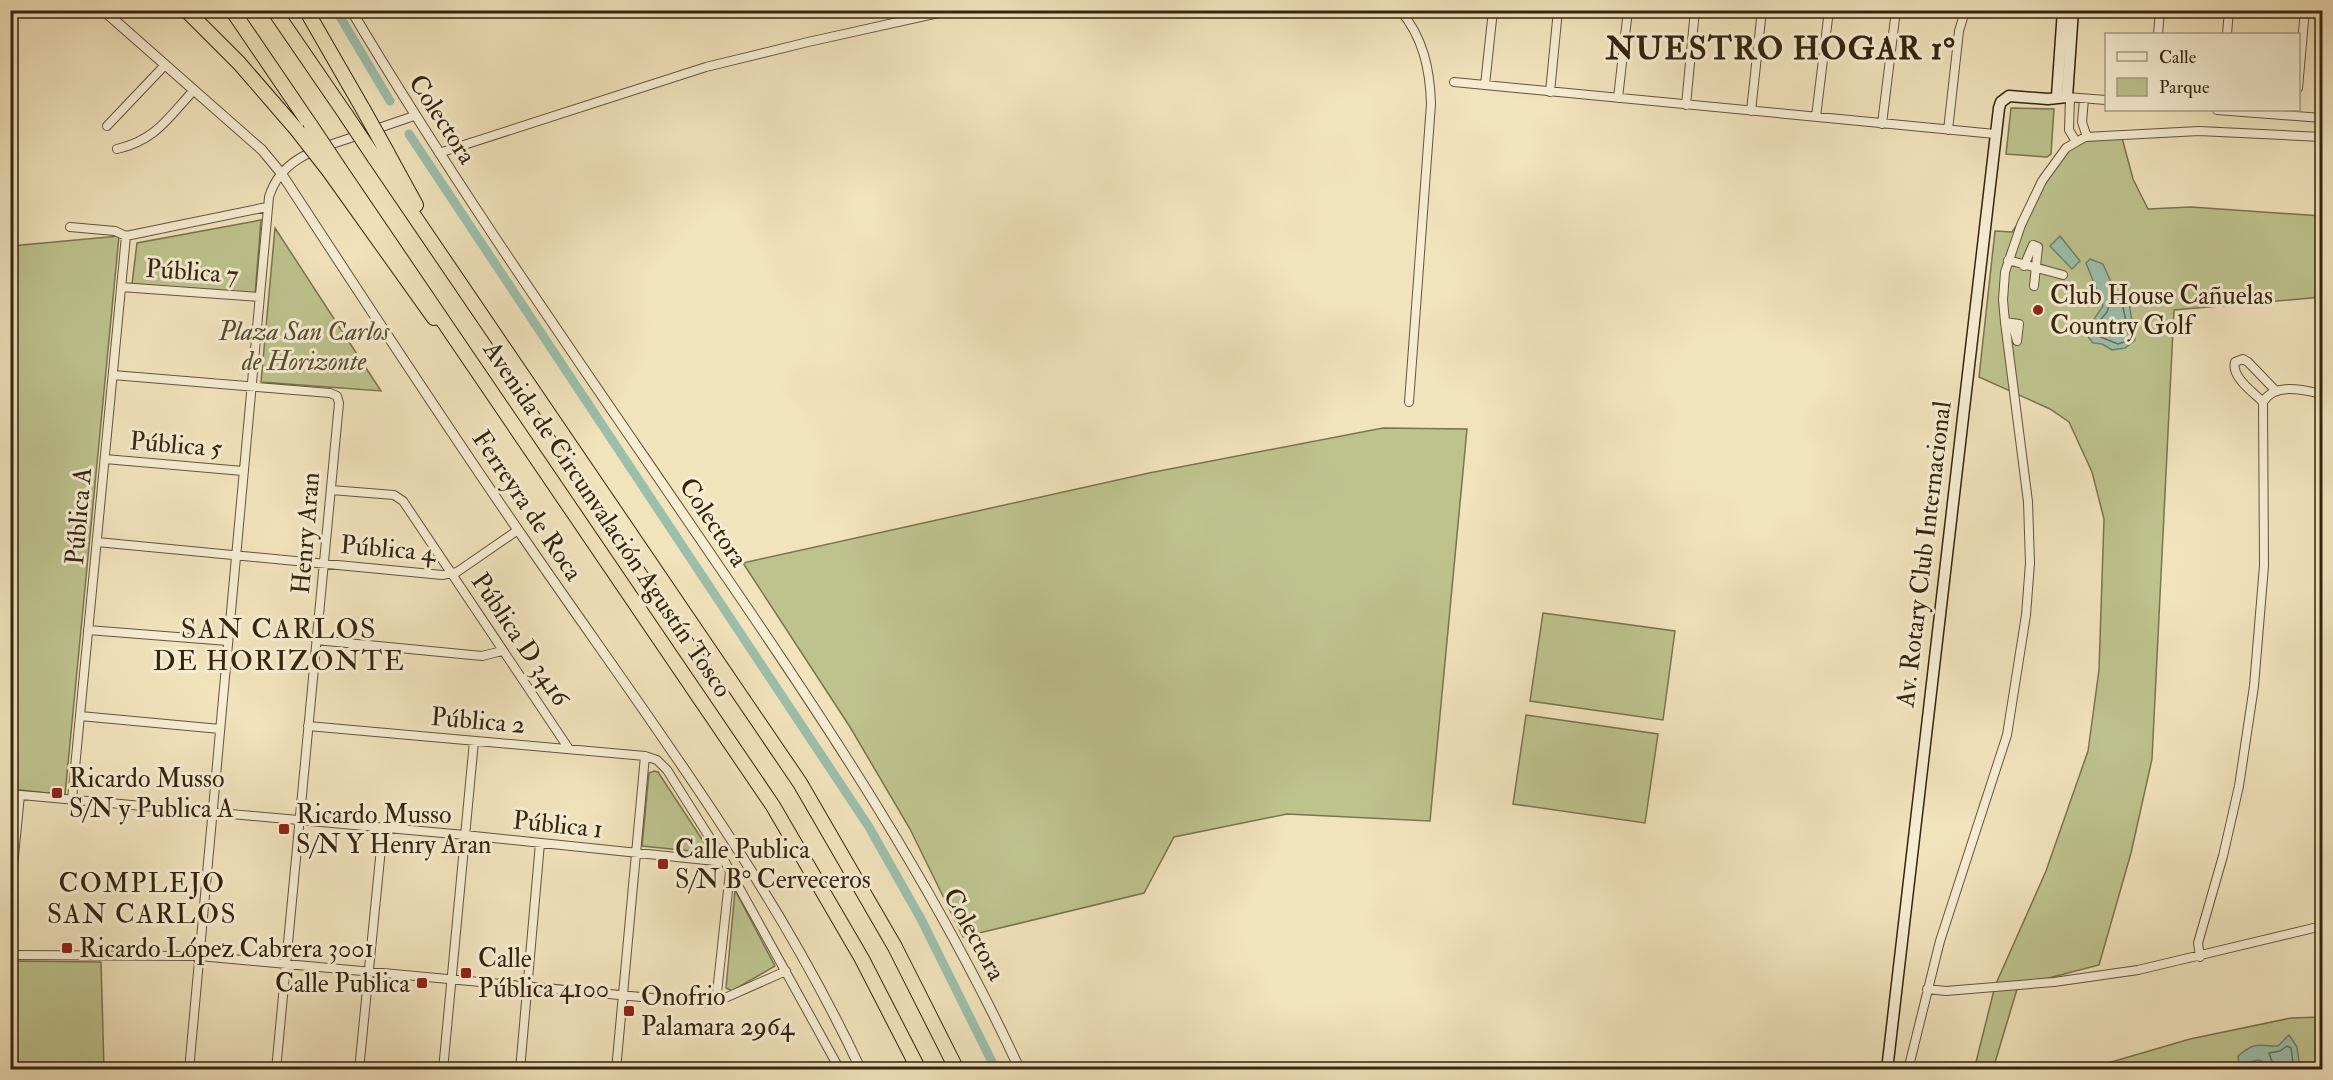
<svg xmlns="http://www.w3.org/2000/svg" width="2333" height="1080" font-family="'IM FELL Double Pica',serif">
<rect width="100%" height="100%" fill="#f1e3bc"/>
<filter id="stains"><feTurbulence type="fractalNoise" baseFrequency=".00333" numOctaves="4"/><feColorMatrix values="0 0 0 0 .2 0 0 0 0 .09 0 0 0 0 .02 0 0 0 .5 -.17"/></filter>
<radialGradient id="worn" r=".72"><stop offset=".6" stop-color="#630" stop-opacity="0"/><stop offset="1" stop-color="#630" stop-opacity=".3"/></radialGradient>
<!-- green -->
<path fill="#bec38e" stroke="#7a744f" stroke-width="1.5" d="M 2011,108 L 2054,109 L 2051,154 L 2047,157 L 2006,154 Z
M 2121,134 L 2133,179 L 2148,209 L 2191,207 L 2322,216 L 2322,297 L 2174,310 L 2152,759 L 2131,853 L 2099,965 L 2018,986 L 1993,1069 L 1974,1070 L 1995,986 L 2046,871 L 2088,751 L 2099,670 L 2104,519 L 2092,472 L 2069,422 L 2050,409 L 1979,377 L 1995,231 L 2012,232 L 2075,140 Z
M 261,220 L 255,295 L 132,284 L 137,243 Z
M 275,228 L 381,391 L 261,382 Z
M 119,236 L 65,795 L 11,789 L 11,246 Z
M 1383,428 L 1467,429 L 1430,821 L 1287,814 L 1174,837 L 1144,893 L 963,937 L 910,829 L 850,727 L 743,563 L 1149,473 Z
M 1543,613 L 1675,631 L 1663,720 L 1530,701 Z
M 1526,715 L 1658,734 L 1645,823 L 1513,804 Z
M 654,771 L 658,772 L 711,853 L 642,846 L 649,773 Z
M 735,890 L 775,966 L 732,991 L 726,988 Z
M 11,961 L 101,962 L 104,1069 L 11,1069 Z
M 2322,1017 L 2322,1069 L 2050,1070 L 2101,1065 L 2190,1039 L 2291,1018 Z"/>
<!-- water -->
<path fill="#9cbfab" stroke="#73816d" stroke-width="1.5" d="M 2060,236 L 2080,261 L 2072,269 L 2050,246 Z
M 2090,259 L 2103,264 L 2115,291 L 2129,303 L 2135,340 L 2125,348 L 2112,350 L 2102,344 L 2093,343 L 2087,335 L 2090,325 L 2103,306 L 2086,263 Z
M 2289,1035 L 2297,1047 L 2300,1069 L 2270,1069 L 2267,1063 L 2258,1060 L 2239,1065 L 2238,1056 C 2256,1041 2256,1046 2278,1046 Z"/>
<g fill="none" stroke-linecap="round" stroke-linejoin="round">
<!-- shore -->
<path stroke="#68725e" stroke-width="1.5" d="M 2111,299 L 2123,307 L 2129,336 L 2127,341 L 2118,344 L 2093,334 L 2098,323 L 2107,312 Z
M 2275,1070 L 2269,1053 L 2280,1051 L 2287,1046 L 2291,1048 L 2294,1070"/>
<!-- canal -->
<path stroke="#9cbfab" stroke-width="9" d="M 336,10 L 390,101
M 409,134 L 869,827 L 921,919 L 996,1070"/>
<defs>
<path id="minor" d="M 1400,10 C 1423,37 1430,69 1431,104 L 1409,402
M 2158,34 L 2160,10
M 2227,34 L 2229,10
M 1454,82 L 1995,134
M 1485,85 L 1493,10
M 2298,88 L 2305,10
M 1550,92 L 1558,10
M 2067,97 L 2106,100
M 2070,97 L 2069,130 L 2075,140
M 1618,98 L 1628,10
M 2084,99 L 2082,122 L 2087,137
M 1686,105 L 1695,10
M 2217,110 L 2322,118
M 1751,111 L 1762,10
M 1816,117 L 1829,10
M 1882,124 L 1896,10
M 107,126 L 165,65
M 373,130 L 414,116
M 1948,130 L 1959,31 L 1965,11
M 117,149 C 156,140 168,118 194,90
M 439,153 L 706,67 L 808,42 L 952,10
M 70,227 L 115,231 L 126,236 L 267,207
M 2008,260 L 2063,275
M 2024,266 L 2033,245 L 2038,247 L 2034,286
M 121,287 L 259,297
M 2005,322 L 2019,324 L 2017,341 L 2012,323
M 113,375 L 330,393 L 337,396 L 339,403 L 276,1070
M 2263,402 C 2253,392 2231,377 2235,362 L 2243,359 L 2248,362 L 2275,390
M 105,459 L 243,471
M 331,490 L 394,495 L 403,501 L 569,749
M 97,542 L 442,575 L 457,572 L 518,530
M 88,630 L 228,641
M 316,640 L 482,656 L 502,651
M 80,716 L 220,729
M 308,726 L 645,756 L 657,760 L 667,770 L 725,862 L 840,1070
M 10,794 L 465,835 L 725,862
M 72,799 L 126,236
M 10,897 L 20,795
M 10,955 L 199,956 L 706,1003 L 716,1002 L 786,971
M 2200,957 L 2198,943 L 2223,856 L 2239,786 L 2254,686 L 2264,566 L 2263,402 C 2275,382 2304,390 2322,394
M 1927,989 L 1946,991 L 2054,982 L 2138,970 L 2322,926
M 716,1002 L 730,872
M 189,1070 L 269,197 C 282,154 324,148 362,134
M 359,1070 L 383,828
M 443,1070 L 474,741
M 520,1070 L 540,843
M 616,1070 L 645,756
M 1908,1070 L 1940,941 L 2007,735 L 2026,615 L 2030,563 L 2028,502 L 2005,322 L 2003,300 L 2005,272 L 2021,225 L 2042,181 L 2066,148 L 2085,137 L 2199,131 L 2322,137"/>
<path id="tertiary" d="M 103,10 L 262,150 L 281,173 C 361,295 441,419 525,540 C 643,712 772,879 861,1070
M 351,10 C 464,200 592,380 716,562 C 828,725 937,890 1020,1070"/>
<path id="secondary" d="M 2057,96 L 2063,10
M 1887,1070 L 1999,108 L 2001,102 L 2009,96 L 2048,99 L 2067,97 L 2073,10"/>
<path id="motorway" d="M 186,10 L 239,63 L 297,130
M 232,10 L 311,126
M 274,10 L 346,115
M 306,10 L 363,109
M 387,152 L 416,205
M 374,157 L 800,783 L 895,947 L 957,1070
M 339,168 L 773,806 L 862,959 L 919,1070
M 329,171 L 434,318"/>
</defs>
<!-- minor casing -->
<use href="#minor" stroke="#64543b" stroke-width="10"/>
<!-- tertiary casing -->
<use href="#tertiary" stroke="#64543b" stroke-width="11"/>
<!-- secondary casing -->
<use href="#secondary" stroke="#352410" stroke-width="13"/>
<!-- motorway casing -->
<use href="#motorway" stroke="#352410" stroke-width="16"/>
<!-- minor -->
<use href="#minor" stroke="#f6edd3" stroke-width="8"/>
<!-- tertiary -->
<use href="#tertiary" stroke="#f6edd3" stroke-width="9"/>
<!-- secondary -->
<use href="#secondary" stroke="#f6edd3" stroke-width="10"/>
<!-- motorway -->
<use href="#motorway" stroke="#f1e3bc" stroke-width="14"/>
<defs>
<path id="motorway-bridge" d="M 363,109 L 387,152
M 346,115 L 374,157
M 311,126 L 339,168
M 297,130 L 329,171"/>
</defs>
<!-- motorway-bridge casing -->
<use href="#motorway-bridge" stroke="#352410" stroke-width="16" stroke-linecap="butt"/>
<!-- motorway-bridge -->
<use href="#motorway-bridge" stroke="#f1e3bc" stroke-width="14"/>
</g>
<!-- markers -->
<g fill="#8f2418" stroke="#f6edd3" stroke-width="2">
<circle cx="2038" cy="310" r="6"/>
<rect x="51" y="787" width="12" height="12" rx="3"/>
<rect x="278" y="823" width="12" height="12" rx="3"/>
<rect x="657" y="858" width="12" height="12" rx="3"/>
<rect x="61" y="942" width="12" height="12" rx="3"/>
<rect x="460" y="967" width="12" height="12" rx="3"/>
<rect x="416" y="977" width="12" height="12" rx="3"/>
<rect x="623" y="1005" width="12" height="12" rx="3"/>
</g>
<g text-anchor="middle" stroke-width="6" stroke-linejoin="round" paint-order="stroke">
<!-- street labels -->
<g font-size="26" fill="#352410" stroke="#f6edd3">
<text transform="translate(443 119) rotate(57)" y="9">Colectora</text>
<text transform="translate(192 271) rotate(4)" y="9">Pública 7</text>
<text transform="translate(176 444) rotate(5)" y="9">Pública 5</text>
<text transform="translate(528 505) rotate(56)" y="9">Ferreyra de Roca</text>
<text transform="translate(78 516) rotate(-85)" y="9">Pública A</text>
<text transform="translate(608 519) rotate(56)" y="9">Avenida de Circunvalación Agustín Tosco</text>
<text transform="translate(714 522) rotate(56)" y="9">Colectora</text>
<text transform="translate(305 533) rotate(-85)" y="9">Henry Aran</text>
<text transform="translate(388 548) rotate(5)" y="9">Pública 4</text>
<text transform="translate(1923 554) rotate(-83)" y="9">Av. Rotary Club Internacional</text>
<text transform="translate(521 639) rotate(56)" y="9">Pública D 3416</text>
<text transform="translate(478 720) rotate(5)" y="9">Pública 2</text>
<text transform="translate(558 824) rotate(6)" y="9">Pública 1</text>
<text transform="translate(975 934) rotate(61)" y="9">Colectora</text>
</g>
<!-- poi labels -->
<g font-size="26" fill="#352410" stroke="#f6edd3" text-anchor="start">
<text x="2050" y="304">Club House Cañuelas<tspan x="2050" dy="30">Country Golf</tspan></text>
<text x="69" y="787">Ricardo Musso<tspan x="69" dy="30">S/N y Publica A</tspan></text>
<text x="296" y="823">Ricardo Musso<tspan x="296" dy="30">S/N Y Henry Aran</tspan></text>
<text x="675" y="858">Calle Publica<tspan x="675" dy="30">S/N B° Cerveceros</tspan></text>
<text x="79" y="957">Ricardo López Cabrera 3001</text>
<text x="478" y="967">Calle<tspan x="478" dy="30">Pública 4100</tspan></text>
<text x="410" y="992" text-anchor="end">Calle Publica</text>
<text x="641" y="1005">Onofrio<tspan x="641" dy="30">Palamara 2964</tspan></text>
</g>
<!-- park labels -->
<g font-size="26" font-style="italic" fill="#574c30" stroke="#f6edd3">
<text x="304" y="340">Plaza San Carlos<tspan x="304" dy="30">de Horizonte</tspan></text>
</g>
<!-- neighbourhood labels -->
<g font-size="27" letter-spacing="1.5" fill="#352410" stroke="#f6edd3">
<text x="142" y="892">COMPLEJO<tspan x="142" dy="31">SAN CARLOS</tspan></text>
</g>
<!-- quarter labels -->
<g font-size="28" letter-spacing="1.5" fill="#352410" stroke="#f6edd3">
<text x="279" y="638">SAN CARLOS<tspan x="279" dy="32">DE HORIZONTE</tspan></text>
</g>
<!-- district labels -->
<g font-size="32" font-weight="bold" letter-spacing="1.5" fill="#352410" stroke="#f6edd3">
<text x="1781" y="59">NUESTRO HOGAR 1°</text>
</g>
</g>
<!-- margin -->
<rect width="2333" height="1080" fill="none" stroke="#f1e3bc" stroke-width="36"/>
<rect x="12" y="12" width="2309" height="1056" fill="none" stroke="#352410" stroke-width="3"/>
<rect x="18" y="18" width="2297" height="1044" fill="none" stroke="#352410" stroke-width="1.5"/>
<!-- legend -->
<rect x="2105" y="33" width="195" height="78" fill="#f6edd3" stroke="#a99d85" stroke-width="1.5"/>
<rect x="2117" y="52" width="30" height="9" fill="#f6edd3" stroke="#a99d85" stroke-width="1.5"/>
<text x="2159" y="63" font-size="18" fill="#352410">Calle</text>
<rect x="2117" y="78" width="30" height="18" fill="#bec38e" stroke="#a99d85" stroke-width="1.5"/>
<text x="2159" y="93" font-size="18" fill="#352410">Parque</text>
<rect width="100%" height="100%" filter="url(#stains)"/>
<rect width="100%" height="100%" fill="url(#worn)"/>
</svg>
